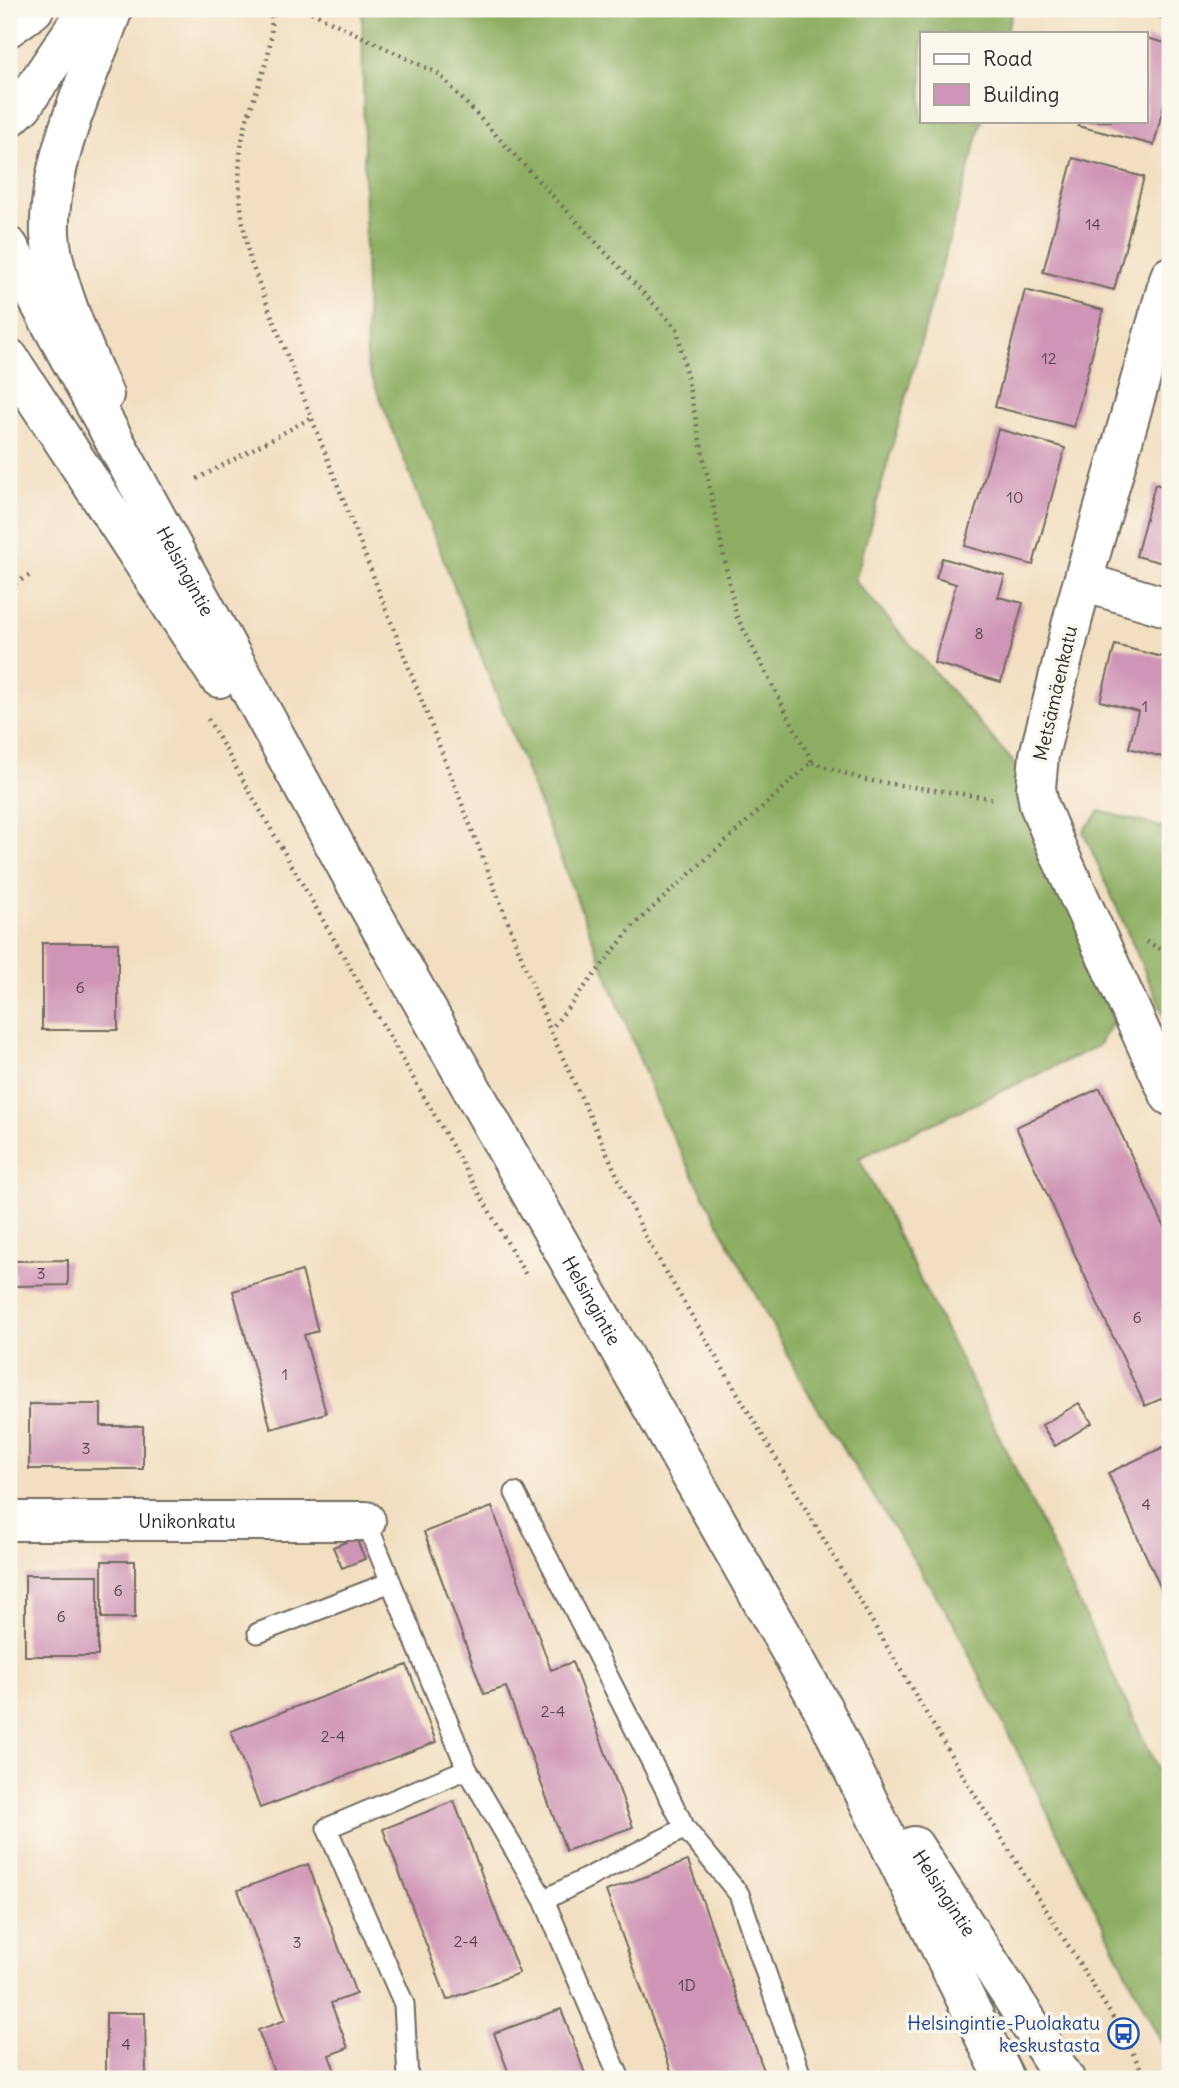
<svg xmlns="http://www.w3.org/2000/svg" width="1179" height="2088" font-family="Delius,sans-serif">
<rect width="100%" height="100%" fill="#fbf7ec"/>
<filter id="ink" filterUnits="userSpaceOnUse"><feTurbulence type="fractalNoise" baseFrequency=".0143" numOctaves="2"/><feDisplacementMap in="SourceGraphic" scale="14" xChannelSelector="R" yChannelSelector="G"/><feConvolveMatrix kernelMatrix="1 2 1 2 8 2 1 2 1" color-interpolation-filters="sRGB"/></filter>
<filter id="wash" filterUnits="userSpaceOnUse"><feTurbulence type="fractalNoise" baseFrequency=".00686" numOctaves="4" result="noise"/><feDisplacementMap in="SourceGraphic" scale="28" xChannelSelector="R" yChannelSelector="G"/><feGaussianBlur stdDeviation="1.57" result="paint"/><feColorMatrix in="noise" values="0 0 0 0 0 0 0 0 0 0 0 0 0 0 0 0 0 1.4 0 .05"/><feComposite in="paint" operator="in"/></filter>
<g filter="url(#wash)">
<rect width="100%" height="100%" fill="#f2dec0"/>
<!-- forest -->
<path fill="#8dae62" stroke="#5c6c46" stroke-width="2" d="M 362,9 L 1013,9 L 1006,33 L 922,33 L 922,121 L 982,121 L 855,581 L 1036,788 L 1087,914 L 1113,1023 L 1098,1046 L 859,1158 L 1013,1464 L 1170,1795 L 1170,2060 L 953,1622 L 805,1388 L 662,1116 L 367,365 Z
M 1100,811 L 1170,829 L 1170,1029 L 1083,831 Z"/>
<g id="blocks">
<!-- building -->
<path fill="#cf95b6" d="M 1170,9 L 1170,20 L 1133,10 L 1133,9 Z
M 1146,38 L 1170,44 L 1170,79 L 1154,145 L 1078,126 L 1079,121 L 1146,121 Z
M 1073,158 L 1144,177 L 1114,290 L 1043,272 Z
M 1025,290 L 1103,310 L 1074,427 L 995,407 Z
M 998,429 L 1065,448 L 1033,565 L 965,546 Z
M 1155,484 L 1170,488 L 1170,565 L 1136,556 Z
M 942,558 L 1005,576 L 998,597 L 1023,603 L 1001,682 L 934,663 L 956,584 L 936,578 Z
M 1115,645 L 1170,659 L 1170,759 L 1129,748 L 1138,711 L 1100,701 Z
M 42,943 L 118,943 L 118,1030 L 42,1030 Z
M 1100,1088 L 1170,1239 L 1170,1395 L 1145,1406 L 1016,1127 Z
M 68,1260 L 68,1285 L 15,1286 L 14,1261 Z
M 302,1271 L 318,1331 L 304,1335 L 326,1413 L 271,1429 L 233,1291 Z
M 1079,1403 L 1092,1423 L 1055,1446 L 1042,1425 Z
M 29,1404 L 101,1404 L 101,1426 L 143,1426 L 143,1469 L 29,1469 Z
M 1170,1444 L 1170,1608 L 1108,1473 Z
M 492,1507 L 551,1670 L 572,1662 L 633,1827 L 566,1851 L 506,1687 L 484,1694 L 424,1532 Z
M 356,1538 L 365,1559 L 342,1568 L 333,1547 Z
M 102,1561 L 135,1561 L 135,1618 L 102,1618 Z
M 25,1575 L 98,1575 L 98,1656 L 25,1656 Z
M 407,1665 L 436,1742 L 260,1808 L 231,1731 Z
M 454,1801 L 519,1973 L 447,2000 L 383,1829 Z
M 688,1861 L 767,2079 L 674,2079 L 606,1891 Z
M 308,1864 L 356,1994 L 331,2003 L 348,2048 L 329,2055 L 338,2079 L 265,2079 L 275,2075 L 258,2030 L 286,2020 L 238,1890 Z
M 561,2009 L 587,2079 L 511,2079 L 494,2033 Z
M 106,2013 L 145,2013 L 146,2075 L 106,2075 Z"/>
</g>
</g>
<g filter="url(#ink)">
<use href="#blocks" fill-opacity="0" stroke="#716a5f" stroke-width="2"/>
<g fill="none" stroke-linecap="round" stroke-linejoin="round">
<defs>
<path id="service" d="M 515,1493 L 685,1828 L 739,1894 L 802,2079
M 366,1521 L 467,1769 L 544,1900 L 685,1828
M 258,1633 L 391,1582
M 544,1900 L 620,2079
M 408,2079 L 404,2004 L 327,1828 L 467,1769"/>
<g id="minor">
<path d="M 1170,276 L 1077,602 L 1039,755 L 1036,788 L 1039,805 L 1059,853 L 1170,1096"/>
<path d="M 1083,582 L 1170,608"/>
<path id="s1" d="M 9,1521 L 366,1521"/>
</g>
<path id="secondary" d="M 9,27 L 34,9
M 9,118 L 23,105 L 88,9
M 104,395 C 85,352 53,280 50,234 C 47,162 89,76 113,9"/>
<g id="primary">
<path id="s2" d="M 9,247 L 362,895 L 822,1707 L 1005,2079"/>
<path d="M 9,358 L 219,678"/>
<path id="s3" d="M 914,1846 L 1065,2079"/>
</g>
</defs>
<!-- service casing -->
<use href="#service" stroke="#716a5f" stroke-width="23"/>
<!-- minor casing -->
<use href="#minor" stroke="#716a5f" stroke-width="42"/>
<!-- secondary casing -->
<use href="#secondary" stroke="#716a5f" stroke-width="42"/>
<!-- primary casing -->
<use href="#primary" stroke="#716a5f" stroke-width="42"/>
<!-- path -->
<path stroke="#716a5f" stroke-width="4.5" stroke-dasharray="2 5" stroke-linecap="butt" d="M 270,9 C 278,53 252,93 243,135 C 235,176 241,219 250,260 L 550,1030 L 646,1238 L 965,1779 L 1123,2034 L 1146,2079
M 305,9 L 439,74 L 677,329 L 736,615 L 812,762 L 634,925 L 551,1029
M 197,479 L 311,418
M 9,587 L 30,575
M 208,719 L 527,1277
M 812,762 L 865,780 L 996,799
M 1146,942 L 1170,953"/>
<!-- service -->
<use href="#service" stroke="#fff" stroke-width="19"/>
<!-- minor -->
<use href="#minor" stroke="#fff" stroke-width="38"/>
<!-- secondary -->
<use href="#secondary" stroke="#fff" stroke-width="38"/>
<!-- primary -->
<use href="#primary" stroke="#fff" stroke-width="38"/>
</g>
</g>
<!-- icons -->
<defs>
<symbol id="bus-ring" viewBox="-11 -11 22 22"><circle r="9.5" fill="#fbf7ec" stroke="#1a4fb4" stroke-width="1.5"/><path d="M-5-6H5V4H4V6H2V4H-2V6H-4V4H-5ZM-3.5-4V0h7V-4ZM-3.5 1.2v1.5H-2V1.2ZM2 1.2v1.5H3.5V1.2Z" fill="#1a4fb4"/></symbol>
</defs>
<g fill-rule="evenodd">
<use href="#bus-ring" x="1106" y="2016" width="35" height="35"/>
</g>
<g text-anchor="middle" stroke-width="7" stroke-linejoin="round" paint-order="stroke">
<!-- number labels -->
<g font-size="16" fill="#54464e">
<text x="1093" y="230">14</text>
<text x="1049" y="364">12</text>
<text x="1015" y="503">10</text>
<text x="979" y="639">8</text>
<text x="1145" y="712">1</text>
<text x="80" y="993">6</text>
<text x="41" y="1279">3</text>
<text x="1137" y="1323">6</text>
<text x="285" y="1380">1</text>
<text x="86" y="1454">3</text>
<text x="1146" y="1510">4</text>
<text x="118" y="1596">6</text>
<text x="61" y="1622">6</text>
<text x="553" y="1717">2-4</text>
<text x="333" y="1742">2-4</text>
<text x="466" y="1947">2-4</text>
<text x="297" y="1948">3</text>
<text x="687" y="1991">1D</text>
<text x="126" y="2050">4</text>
</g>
<!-- street labels -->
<g font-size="19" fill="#2b2b2b" stroke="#fbf7ec">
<text dy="7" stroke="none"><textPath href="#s2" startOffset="369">Helsingintie</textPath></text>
<text transform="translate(1055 693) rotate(-77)" y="7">Metsämäenkatu</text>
<text dy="7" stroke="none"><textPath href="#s2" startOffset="1204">Helsingintie</textPath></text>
<text dy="7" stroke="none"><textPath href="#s1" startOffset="178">Unikonkatu</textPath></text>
<text dy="7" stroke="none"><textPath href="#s3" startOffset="56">Helsingintie</textPath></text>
</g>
<!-- transit labels -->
<g font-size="19" fill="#164399" stroke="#fbf7ec" text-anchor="end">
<text x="1100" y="2030">Helsingintie-Puolakatu<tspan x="1100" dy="22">keskustasta</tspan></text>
</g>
</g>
<!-- margin -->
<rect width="1179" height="2088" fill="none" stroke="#fbf7ec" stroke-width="35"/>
<!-- legend -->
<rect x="920" y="32" width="228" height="91" fill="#fbf7ec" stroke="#a8a59f" stroke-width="2"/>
<rect x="934" y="54" width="35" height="10" fill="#ffffff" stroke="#a8a59f" stroke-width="2"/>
<text x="983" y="66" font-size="21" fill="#2b2b2b">Road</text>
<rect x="934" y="84" width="35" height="21" fill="#cf95b6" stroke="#a8a59f" stroke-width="2"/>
<text x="983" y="102" font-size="21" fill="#2b2b2b">Building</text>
</svg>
